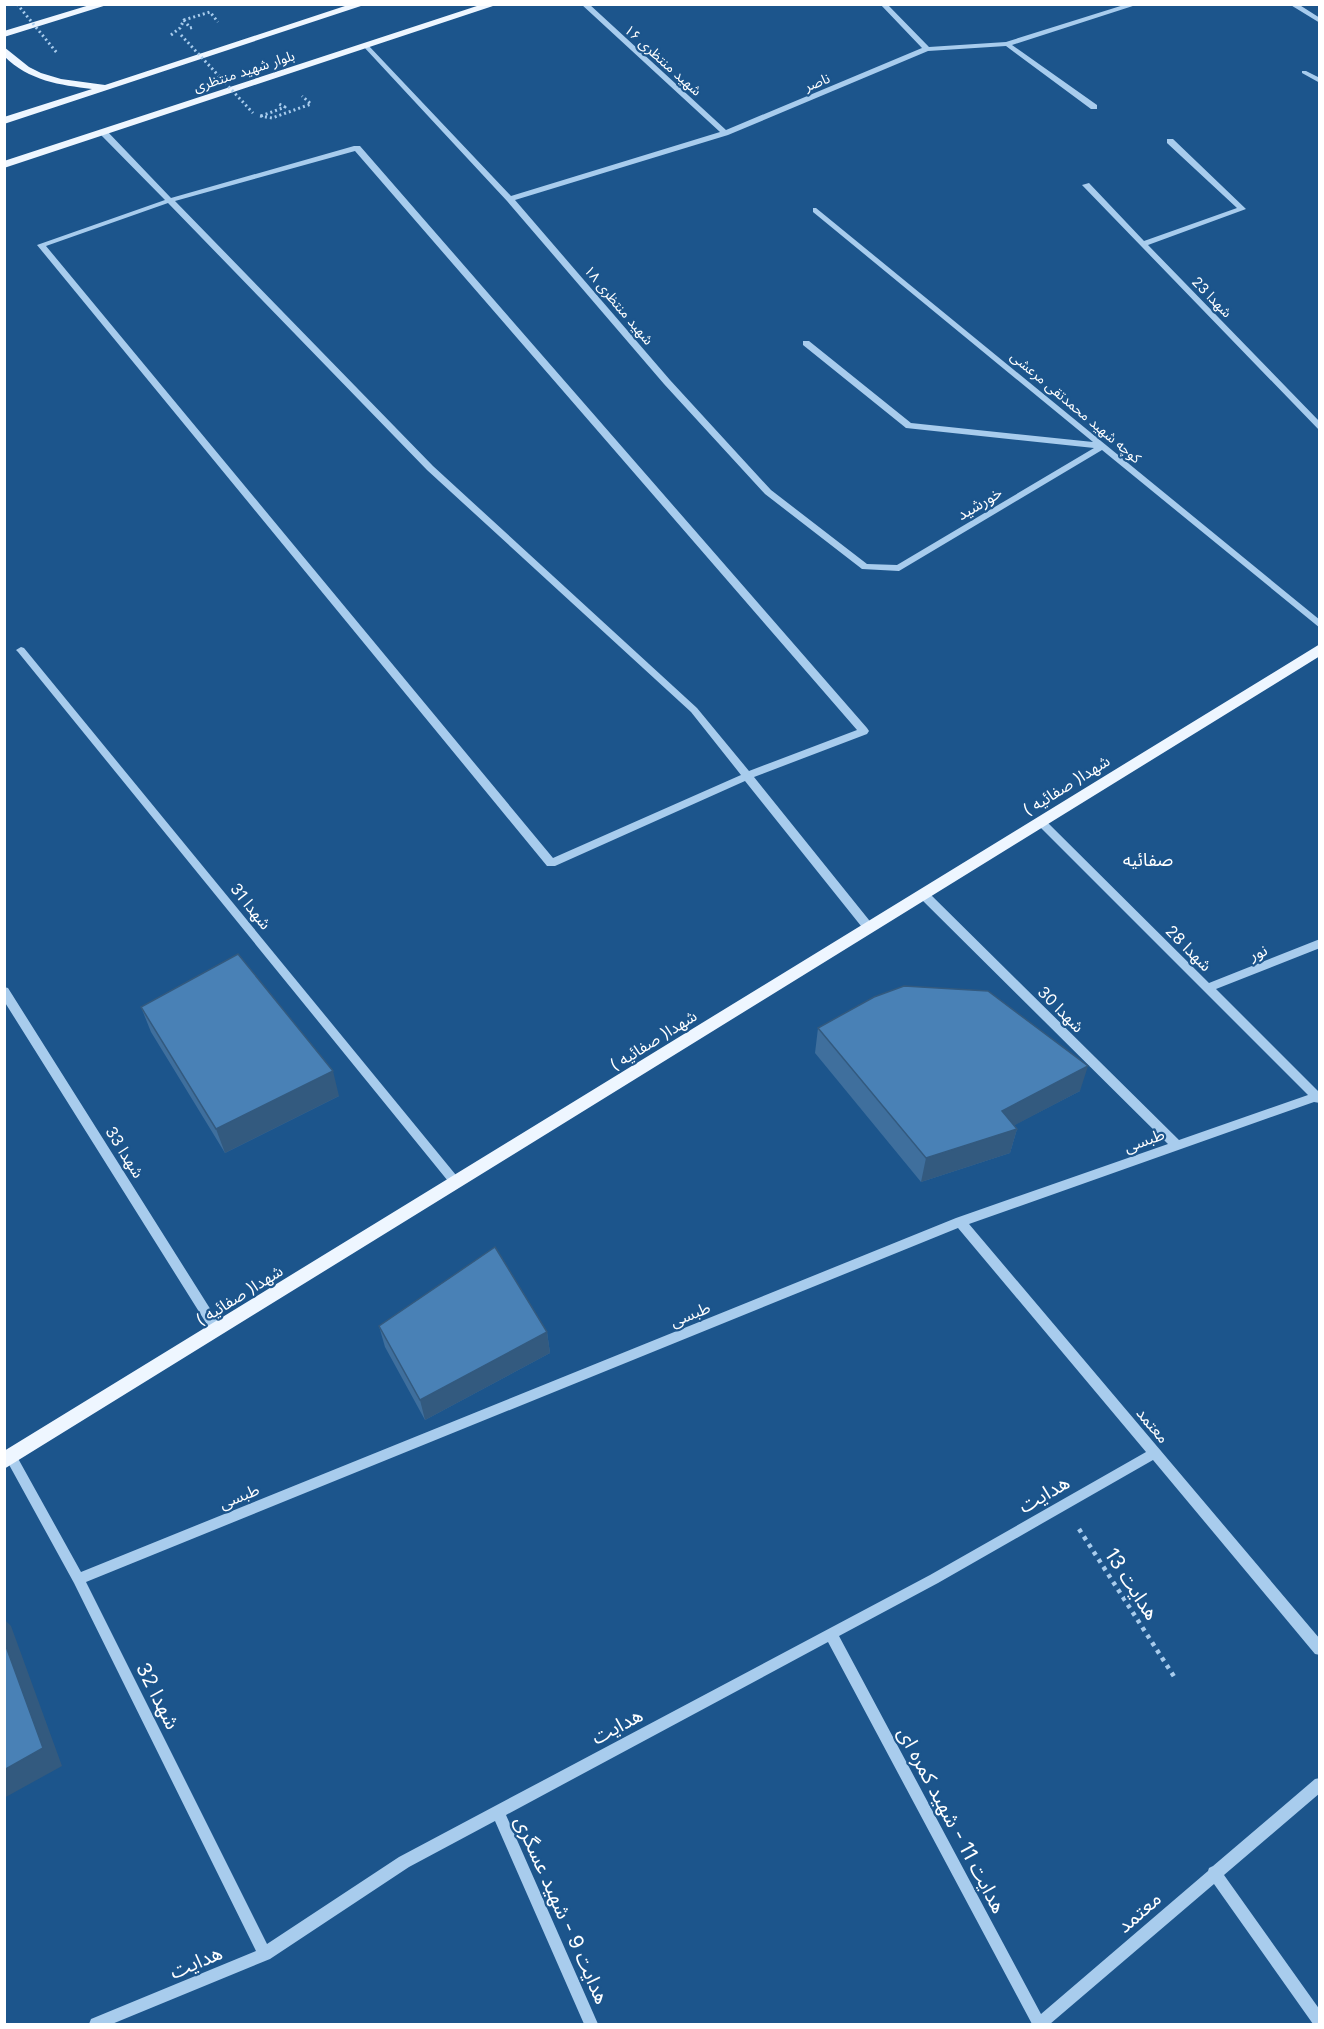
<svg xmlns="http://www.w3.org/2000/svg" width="1324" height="2029" font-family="Inter,'Noto Sans Arabic',sans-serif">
<rect width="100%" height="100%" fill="#1c558c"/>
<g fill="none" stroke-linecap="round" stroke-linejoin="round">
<!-- path-far1 -->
<path stroke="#a8cced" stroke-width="3" stroke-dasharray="2 3" stroke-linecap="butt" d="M 184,20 L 190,28 L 194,27
M 171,35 L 180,28 L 184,20 L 210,12 L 218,22
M 260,116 L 272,118 L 311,104 L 302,96
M 261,116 L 285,107 L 279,104"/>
<!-- path -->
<path stroke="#a8cced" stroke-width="4.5" stroke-dasharray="4 5" stroke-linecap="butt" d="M 1079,1529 L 1175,1678"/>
<!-- minor -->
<path fill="#a8cced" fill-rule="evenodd" d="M 581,4 L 589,4 L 726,130 L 922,48 L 880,4 L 887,4 L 929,47 L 1006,42 L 1127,4 L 1139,4 L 1012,45 L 1097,105 L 1097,109 L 1091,109 L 1006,46 L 928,51 L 728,135 L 515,200 L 670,380 L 771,490 L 867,564 L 897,565 L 1094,448 L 906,428 L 803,345 L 803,341 L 809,341 L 911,423 L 1093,442 L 813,212 L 813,208 L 816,208 L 1320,620 L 1320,628 L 1102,450 L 899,571 L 862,569 L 765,494 L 664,384 L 507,201 L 363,46 L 368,45 L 511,196 L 720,132 Z
M 1289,4 L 1298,4 L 1320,18 L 1320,23 Z
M 1302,71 L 1306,71 L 1320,78 L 1320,83 L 1302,73 Z
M 100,130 L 106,130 L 171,198 L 354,146 L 360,146 L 867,728 L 869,731 L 867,734 L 754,777 L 873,925 L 874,928 L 873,931 L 865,931 L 745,781 L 555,866 L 547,866 L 37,245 L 165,200 L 100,134 ZM 355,151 L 857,730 L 749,771 L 697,708 L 433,466 L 175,201 ZM 168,203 L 427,470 L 691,712 L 741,775 L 553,858 L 46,246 Z
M 1167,139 L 1173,139 L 1246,209 L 1148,245 L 1320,422 L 1320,431 L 1082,185 L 1089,183 L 1144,241 L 1237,208 L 1167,143 Z
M 21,647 L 24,648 L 460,1180 L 462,1183 L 460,1186 L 456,1188 L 452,1186 L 18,652 L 16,650 Z
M 1041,818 L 1044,819 L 1209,983 L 1320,939 L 1320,948 L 1216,989 L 1318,1091 L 1320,1091 L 1320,1103 L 1314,1102 L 969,1224 L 1320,1639 L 1320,1655 L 1315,1654 L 1153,1460 L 938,1583 L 839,1636 L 1041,2014 L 1208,1871 L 1209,1868 L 1213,1866 L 1315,1779 L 1320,1778 L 1320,1793 L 1224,1875 L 1320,2010 L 1320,2024 L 1313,2024 L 1214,1884 L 1050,2024 L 1032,2024 L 828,1642 L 506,1815 L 598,2024 L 584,2024 L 495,1821 L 409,1867 L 270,1959 L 112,2024 L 89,2024 L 91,2019 L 256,1951 L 74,1583 L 7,1461 L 5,1457 L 7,1453 L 11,1451 L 15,1453 L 81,1572 L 956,1218 L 1168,1144 L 919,897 L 918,894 L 923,890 L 927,891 L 1179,1140 L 1308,1095 L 1038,825 L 1036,822 ZM 958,1228 L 1146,1452 L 930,1575 L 399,1857 L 267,1944 L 86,1582 Z
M 4,987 L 8,988 L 221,1326 L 223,1330 L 221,1334 L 217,1335 L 213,1334 L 4,1001 Z"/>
<!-- major -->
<path fill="#eef6ff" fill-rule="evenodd" d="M 93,4 L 110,4 L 4,37 L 4,31 Z
M 351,4 L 367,4 L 4,124 L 4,117 L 92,89 C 60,85 29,81 4,56 L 4,47 L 29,67 L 41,73 L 61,79 L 105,85 Z
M 483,4 L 499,4 L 4,168 L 4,161 Z
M 1320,644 L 1320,656 L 4,1469 L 4,1451 Z"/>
<!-- path-bridge -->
<path stroke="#a8cced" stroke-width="3" stroke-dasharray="2 3" stroke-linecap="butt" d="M 17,4 L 57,53
M 181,35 L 253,113"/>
</g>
<!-- wall -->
<path fill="#3f6f9d" d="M 141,1007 L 339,1096 L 225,1153 L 151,1032 Z
M 818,1028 L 1080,1091 L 1014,1125 L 1017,1129 L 1010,1153 L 921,1182 L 815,1053 Z
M 379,1326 L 547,1332 L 550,1353 L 425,1420 L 385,1347 Z"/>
<!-- shaded-wall -->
<path fill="#335a7f" d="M 1088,1066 L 1080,1091 L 996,1135 L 1002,1111 Z
M 333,1071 L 339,1096 L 225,1153 L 216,1129 Z
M 1017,1129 L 1010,1153 L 921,1182 L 926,1158 Z
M 547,1332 L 550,1353 L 425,1420 L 420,1400 Z
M 4,1619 L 11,1626 L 62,1766 L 4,1798 Z"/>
<!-- building -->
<path fill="#4981b6" stroke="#335a7f" stroke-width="1.5" d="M 238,954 L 333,1071 L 216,1129 L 141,1007 Z
M 904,986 L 988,991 L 1088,1066 L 1002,1111 L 1017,1129 L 926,1158 L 818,1028 L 874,997 Z
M 495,1247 L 547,1332 L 420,1400 L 379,1326 Z
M 4,1641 L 43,1748 L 4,1770 Z"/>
<g text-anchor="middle" stroke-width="4.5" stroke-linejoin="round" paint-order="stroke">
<!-- far-street labels -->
<g font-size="14" fill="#fff" stroke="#1c558c">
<text transform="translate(663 60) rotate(42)" y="5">شهید منتظری ۱۶</text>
<text transform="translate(244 71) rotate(-18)" y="5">بلوار شهید منتظری</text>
<text transform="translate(817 82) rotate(-22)" y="5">ناصر</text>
<text transform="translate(1212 297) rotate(46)" y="5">شهدا 23</text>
<text transform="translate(619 305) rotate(50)" y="5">شهید منتظری ۱۸</text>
<text transform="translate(1076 407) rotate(40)" y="5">کوچه شهید محمدتقی مرعشی</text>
</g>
<!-- street labels -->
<g font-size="16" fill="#fff" stroke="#1c558c">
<text transform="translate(979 503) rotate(-31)" y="6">خورشید</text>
<text transform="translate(1066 785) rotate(-32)" y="6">شهدا( صفائیه )</text>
<text transform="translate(251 906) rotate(51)" y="6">شهدا 31</text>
<text transform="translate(1189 948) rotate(45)" y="6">شهدا 28</text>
<text transform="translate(1258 952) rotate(-22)" y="6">نور</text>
<text transform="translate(1061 1009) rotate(45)" y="6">شهدا 30</text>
<text transform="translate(653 1040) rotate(-32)" y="6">شهدا( صفائیه )</text>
<text transform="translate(1144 1140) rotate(-20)" y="6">طبسی</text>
<text transform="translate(125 1152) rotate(58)" y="6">شهدا 33</text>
<text transform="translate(239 1295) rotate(-32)" y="6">شهدا( صفائیه )</text>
<text transform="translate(690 1314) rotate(-22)" y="6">طبسی</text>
<text transform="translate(1153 1425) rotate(50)" y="6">معتمد</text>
<text transform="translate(239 1496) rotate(-22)" y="6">طبسی</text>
</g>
<!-- neighbourhood labels -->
<g font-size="18" fill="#fff" stroke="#1c558c">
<text x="1148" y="866">صفائیه</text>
</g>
<!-- near-street labels -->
<g font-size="20" fill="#fff" stroke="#1c558c">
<text transform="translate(1044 1494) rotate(-30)" y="7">هدایت</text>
<text transform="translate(1132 1584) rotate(57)" y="7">هدایت 13</text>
<text transform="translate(158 1696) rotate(63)" y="7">شهدا 32</text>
<text transform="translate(617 1726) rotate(-28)" y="7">هدایت</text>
<text transform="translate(952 1820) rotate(62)" y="7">هدایت 11 - شهید کمره ای</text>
<text transform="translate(562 1910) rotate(66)" y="7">هدایت 9 - شهید عسگری</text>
<text transform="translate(1139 1912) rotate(-41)" y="7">معتمد</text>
<text transform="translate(196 1962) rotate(-23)" y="7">هدایت</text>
</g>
</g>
<!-- border -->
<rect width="1324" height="2029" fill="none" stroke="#ffffff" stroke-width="12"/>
</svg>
